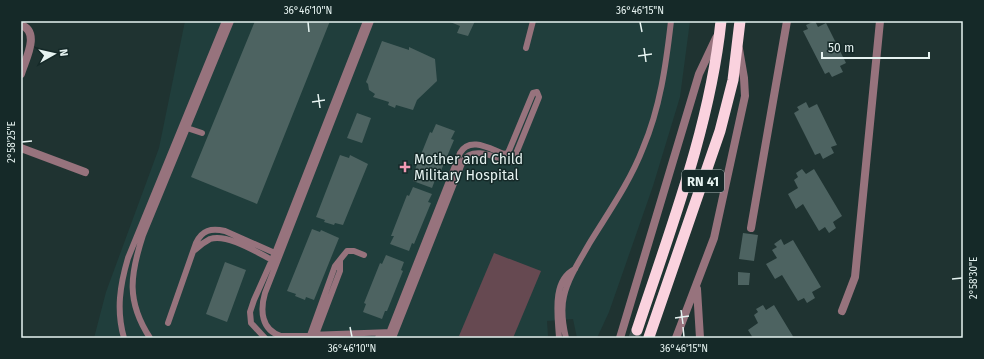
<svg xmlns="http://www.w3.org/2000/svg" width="984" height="359" font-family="'Fira Sans',sans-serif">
<rect width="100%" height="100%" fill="#1f3331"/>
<!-- built -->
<path fill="#203e3c" d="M 185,21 L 690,21 L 680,97 L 653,186 L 609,312 L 597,338 L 577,338 L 573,319 L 547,321 L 548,336 L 542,338 L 94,338 L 106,292 L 159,148 Z"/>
<!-- pitch -->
<path fill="#664951" d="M 494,253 L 541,271 L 513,338 L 463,338 L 459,336 Z"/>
<!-- building -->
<path fill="#4d6361" d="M 255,21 L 330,21 L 257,204 L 191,177 Z
M 448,21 L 475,21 L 468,36 L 457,33 L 460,26 Z
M 815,21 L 818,27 L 826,23 L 846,63 L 840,66 L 843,72 L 832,77 L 829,72 L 825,74 L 803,31 L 808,29 L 806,25 Z
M 382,41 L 409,50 L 409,47 L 435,59 L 437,81 L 417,100 L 413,110 L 396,105 L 395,108 L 388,105 L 389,102 L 373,97 L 375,94 L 369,90 L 368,84 L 366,82 Z
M 806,102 L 809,108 L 817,104 L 837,145 L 831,147 L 834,153 L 823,159 L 820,153 L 815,155 L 794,113 L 799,110 L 797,107 Z
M 357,113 L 371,118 L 362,143 L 347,138 Z
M 436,124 L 455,131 L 451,139 L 454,140 L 437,180 L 435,180 L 432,188 L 413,181 L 417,173 L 414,172 L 430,132 L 432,133 Z
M 340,155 L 349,158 L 350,155 L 368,164 L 343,225 L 335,223 L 334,225 L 324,222 L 325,220 L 316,217 Z
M 802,169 L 806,174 L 814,169 L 842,216 L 833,222 L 836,228 L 829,233 L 825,227 L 819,231 L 803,204 L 796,209 L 788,194 L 798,188 L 794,180 L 798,177 L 796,173 Z
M 413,187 L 432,194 L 428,202 L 431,203 L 414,244 L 412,243 L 409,251 L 390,244 L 394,236 L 391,236 L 407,195 L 409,196 Z
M 312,229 L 320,232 L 321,230 L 339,238 L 314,300 L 306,297 L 305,300 L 295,296 L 296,294 L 287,291 Z
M 743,233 L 758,235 L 754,261 L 739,259 Z
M 781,239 L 784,245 L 793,240 L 821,287 L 812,292 L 815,298 L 807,303 L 804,298 L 798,301 L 782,275 L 775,279 L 766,264 L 777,258 L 772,250 L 777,247 L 774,244 Z
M 386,255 L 404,262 L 401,270 L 403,271 L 387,311 L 385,311 L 382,319 L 363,312 L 366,304 L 364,303 L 380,263 L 382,264 Z
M 225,262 L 246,270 L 227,322 L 206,314 Z
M 738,272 L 750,273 L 749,285 L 738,285 Z
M 763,305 L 766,310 L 774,305 L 794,338 L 753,338 L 748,330 L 758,323 L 754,315 L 758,312 L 756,309 Z"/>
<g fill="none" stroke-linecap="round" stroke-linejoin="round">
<!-- trunk-tunnel -->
<path stroke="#3d504e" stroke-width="11" stroke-dasharray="11 5.5" stroke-linecap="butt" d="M 634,338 L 637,330"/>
<!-- service -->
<path stroke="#97737d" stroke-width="6" d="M 371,21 L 265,293 C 260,310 261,330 281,336 L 392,332
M 526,48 L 533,21
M 187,128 L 202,133
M 195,250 C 199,246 204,242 210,239 C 227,233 258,253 274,261
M 168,323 L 196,243 C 202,230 211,228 225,231 L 277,254
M 315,337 L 340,271 L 340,261
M 124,338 C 116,310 120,285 128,258 L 225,21
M 150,338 C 126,301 130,275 143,235 L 231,21
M 265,338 L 251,323 L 250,312 L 254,300 L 275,253 L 366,21
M 309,338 L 335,266 L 347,251 L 354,251 L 364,255
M 378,338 L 384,338
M 387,338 L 460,153 C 470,136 490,149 504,154 L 508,153 L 533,93 L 537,92 L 539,97 L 513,161 L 510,162 C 496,158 473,145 463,161 L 393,338
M 559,338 C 558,317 551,281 575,269
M 566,338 C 563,325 561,308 564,296 C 568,278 580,260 589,244 C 608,213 630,182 643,148 C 660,108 666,65 671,21"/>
<!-- minor -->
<path stroke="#97737d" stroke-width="8" d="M 21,25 C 41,32 25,60 21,74
M 21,148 L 85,172
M 751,228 L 787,21
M 842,311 L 855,277 L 880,21"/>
<!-- tertiary -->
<path stroke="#97737d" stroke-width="8" d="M 697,289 L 700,338
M 620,338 L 699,74 L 716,38
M 676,338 L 714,238 L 745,96 L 744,78 L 739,49"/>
<!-- trunk -->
<path stroke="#fad2de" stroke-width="11" d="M 637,330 C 670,230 710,127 721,21
M 649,337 L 720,131 L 733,80 L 740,21"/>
</g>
<!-- ticks -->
<path fill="none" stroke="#e6f3f1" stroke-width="1.5" d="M 308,22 L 309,32M 640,22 L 642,32M 644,48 L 646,62M 638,56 L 652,54M 318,94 L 320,108M 312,102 L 325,100M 22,142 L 32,141M 952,279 L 962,278M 681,310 L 683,324M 675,318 L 689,316M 350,327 L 352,337M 683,327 L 684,337"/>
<!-- markers -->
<path fill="#f19ab4" stroke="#152928" stroke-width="1.5" d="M403 161h4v4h4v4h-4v4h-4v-4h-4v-4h4z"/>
<g text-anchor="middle" stroke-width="3" stroke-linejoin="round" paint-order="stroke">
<!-- shield labels -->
<rect fill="#152928" stroke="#a7b6b5" stroke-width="1" x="682" y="170" width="42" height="22" rx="3"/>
<g font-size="13" font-weight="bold" fill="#e6f3f1">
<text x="703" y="186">RN 41</text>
</g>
<!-- poi labels -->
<g font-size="14" fill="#e6f3f1" stroke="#152928" text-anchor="start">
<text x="414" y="164">Mother and Child<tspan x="414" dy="16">Military Hospital</tspan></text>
</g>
</g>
<!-- border -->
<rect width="984" height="359" fill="none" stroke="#152928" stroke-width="44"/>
<!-- north arrow -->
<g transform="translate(54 54) rotate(82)" stroke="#152928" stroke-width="3" paint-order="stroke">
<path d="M0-3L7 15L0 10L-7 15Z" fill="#e6f3f1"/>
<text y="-6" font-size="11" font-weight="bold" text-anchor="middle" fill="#e6f3f1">N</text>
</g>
<!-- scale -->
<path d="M822 52v6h107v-6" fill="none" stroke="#e6f3f1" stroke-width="2"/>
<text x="828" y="52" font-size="12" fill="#e6f3f1" stroke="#152928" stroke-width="3" paint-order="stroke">50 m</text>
<rect x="22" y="22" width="940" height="315" fill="none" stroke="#e6f3f1" stroke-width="1.5"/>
<g font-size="10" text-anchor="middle" fill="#e6f3f1">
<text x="308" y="14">36°46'10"N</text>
<text x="640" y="14">36°46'15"N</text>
<text transform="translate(11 142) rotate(-90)" y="4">2°58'25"E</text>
<text transform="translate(973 278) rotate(-90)" y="4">2°58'30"E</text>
<text x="352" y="352">36°46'10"N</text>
<text x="684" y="352">36°46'15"N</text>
</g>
</svg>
